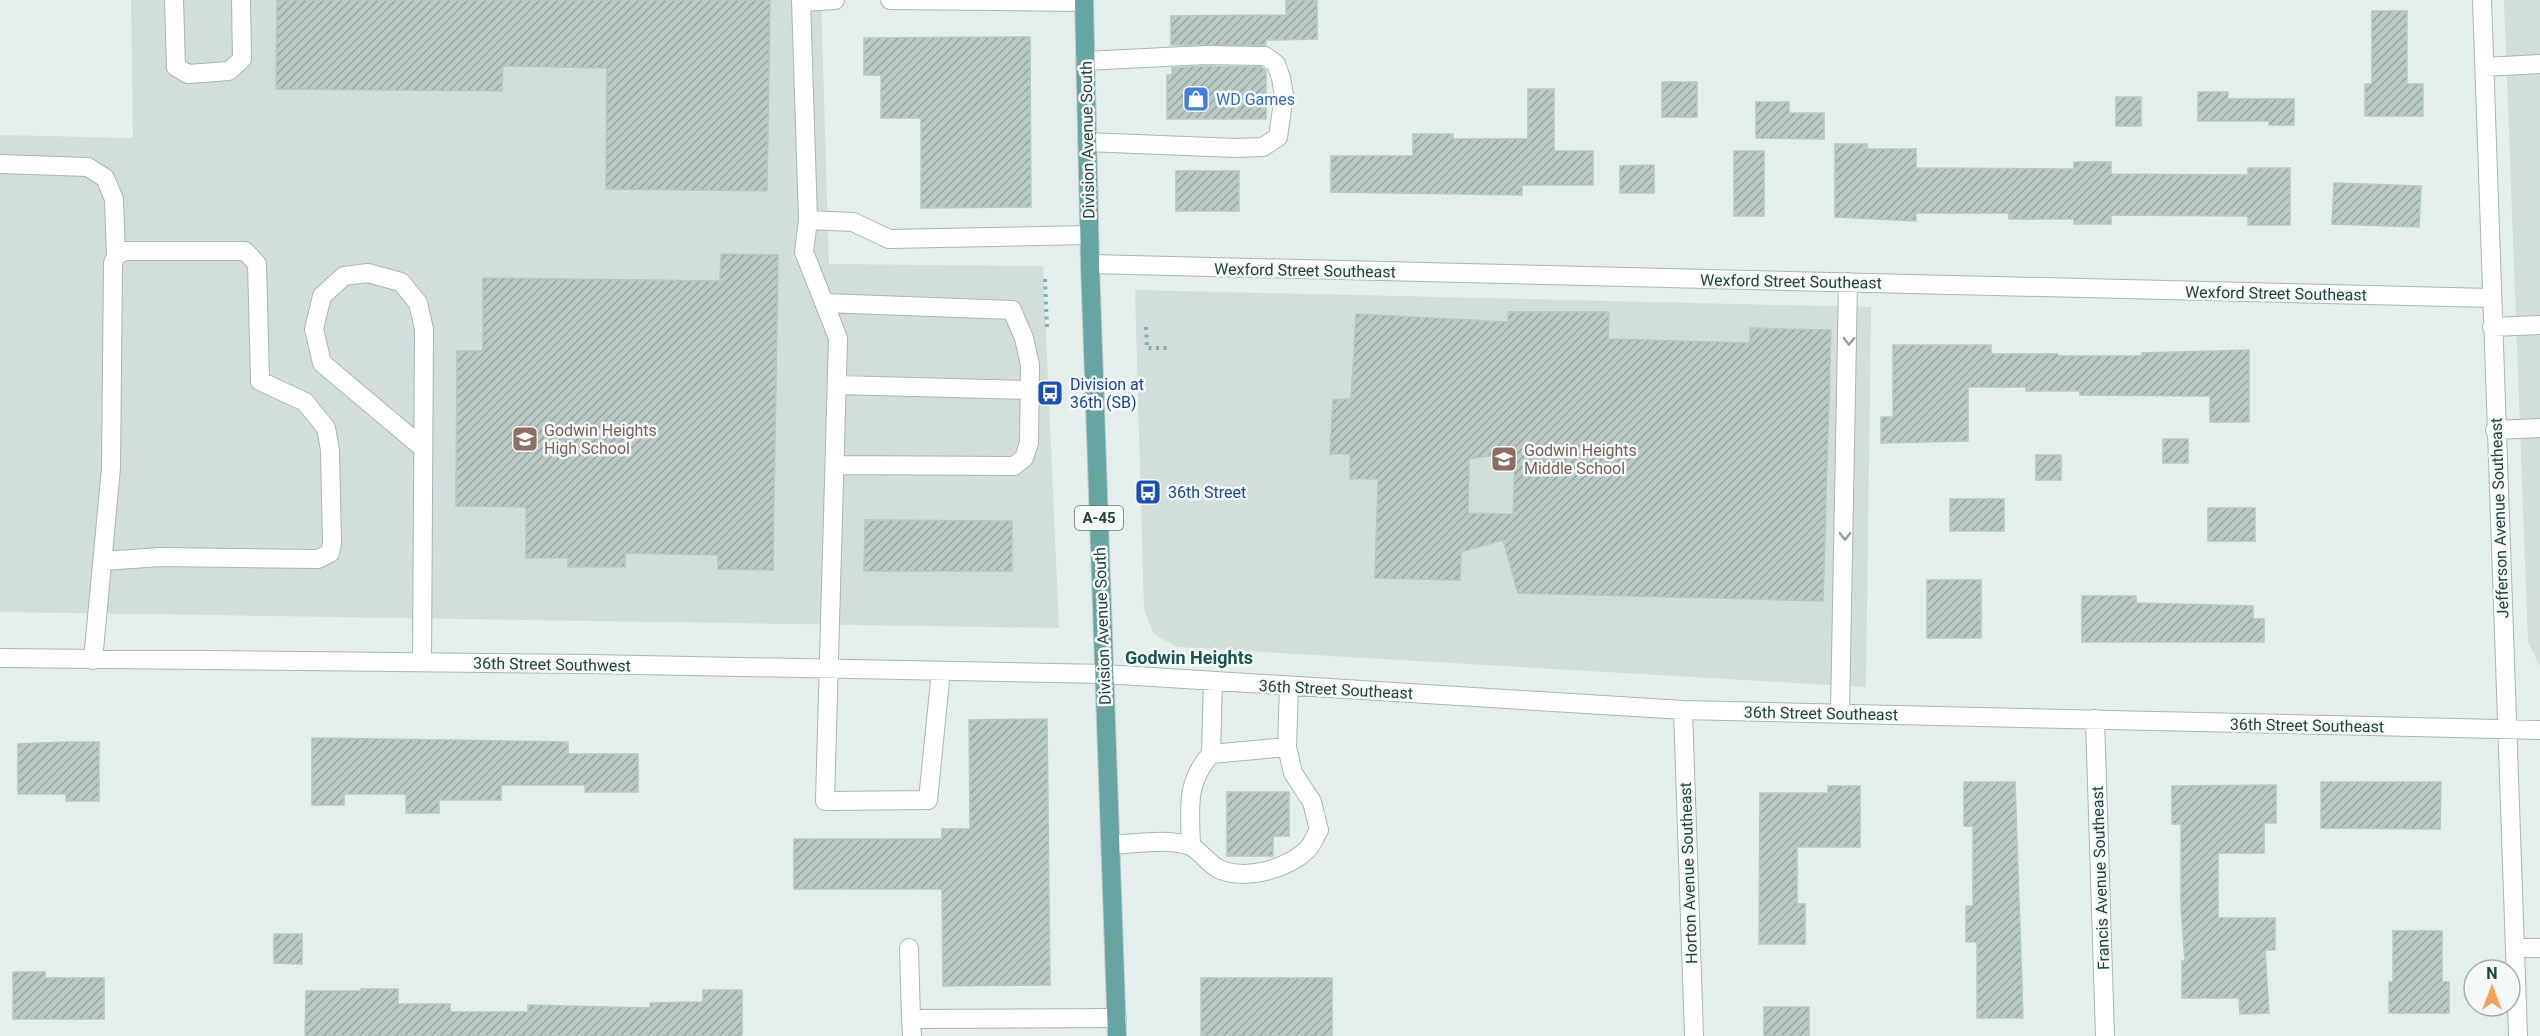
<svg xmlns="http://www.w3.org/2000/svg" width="2540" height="1036" font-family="Roboto,sans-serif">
<defs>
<pattern id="building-hatch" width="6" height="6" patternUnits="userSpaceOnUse" patternTransform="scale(1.5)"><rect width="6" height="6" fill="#b9c9c5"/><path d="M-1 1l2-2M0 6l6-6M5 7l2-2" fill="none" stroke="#96a5a1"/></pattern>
</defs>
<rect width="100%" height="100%" fill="#e4eeec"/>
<!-- built -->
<path fill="#d2dedb" d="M 131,0 L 821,0 L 829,264 L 1043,266 L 1059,628 L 0,612 L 0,135 L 133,138 Z
M 2504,0 L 2540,0 L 2540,667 L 2528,641 Z
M 1135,290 L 1871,307 L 1866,687 L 1177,647 L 1154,634 L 1144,610 Z"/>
<!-- building -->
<path fill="url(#building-hatch)" stroke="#b6c8c4" stroke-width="1.5" fill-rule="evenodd" d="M 277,0 L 770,0 L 767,191 L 606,189 L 607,68 L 503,66 L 502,91 L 276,89 Z
M 1286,0 L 1317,0 L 1317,39 L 1266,40 L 1266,45 L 1171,45 L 1171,16 L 1286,15 Z
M 2372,11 L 2407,11 L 2407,84 L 2423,84 L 2423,116 L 2365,116 L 2365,84 L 2372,84 Z
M 1030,37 L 1031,207 L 921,208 L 921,118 L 881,118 L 881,75 L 864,75 L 864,38 Z
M 1205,66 L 1261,67 L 1266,71 L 1266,119 L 1167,119 L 1167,75 L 1172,75 L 1172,68 Z
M 1662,82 L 1697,82 L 1697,117 L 1662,117 Z
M 1528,89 L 1554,89 L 1554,151 L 1593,151 L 1593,185 L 1522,185 L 1522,195 L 1331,192 L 1331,156 L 1413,156 L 1413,134 L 1453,134 L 1453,139 L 1528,139 Z
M 2198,92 L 2228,92 L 2228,99 L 2294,99 L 2294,125 L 2269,125 L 2269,121 L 2198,121 Z
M 2116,97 L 2141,97 L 2141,126 L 2116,126 Z
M 1756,102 L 1789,102 L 1789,113 L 1824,113 L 1824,139 L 1756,138 Z
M 1835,144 L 1867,144 L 1867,149 L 1916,149 L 1916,168 L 2074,169 L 2074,162 L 2111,162 L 2111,174 L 2248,175 L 2248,168 L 2290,168 L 2290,225 L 2248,225 L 2248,216 L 2111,215 L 2111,224 L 2074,224 L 2074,219 L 2009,219 L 2009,213 L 1916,213 L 1916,221 L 1835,217 Z
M 1734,151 L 1764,151 L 1764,216 L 1734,216 Z
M 1654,165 L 1654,193 L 1620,193 L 1620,166 Z
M 1176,171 L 1239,171 L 1239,211 L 1176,211 Z
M 2334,183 L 2421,186 L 2419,227 L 2332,224 Z
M 721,254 L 778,255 L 773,570 L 718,569 L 718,555 L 625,553 L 625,567 L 568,567 L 568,558 L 526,558 L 526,507 L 456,506 L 457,351 L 483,351 L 483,278 L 720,281 Z
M 1508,312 L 1609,312 L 1608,339 L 1750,343 L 1750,328 L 1831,330 L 1823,601 L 1518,593 L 1503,540 L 1461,552 L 1460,580 L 1375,578 L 1378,479 L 1350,479 L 1350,454 L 1330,454 L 1333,400 L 1351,399 L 1356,314 L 1508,322 ZM 1515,452 L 1513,514 L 1468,513 L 1469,459 Z
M 1893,345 L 1991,345 L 1991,354 L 2058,354 L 2058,356 L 2142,356 L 2142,353 L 2249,350 L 2249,422 L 2210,422 L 2210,396 L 2080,395 L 2080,391 L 2026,391 L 2026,387 L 1968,387 L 1968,441 L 1881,443 L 1881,417 L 1893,417 Z
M 2163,439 L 2188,439 L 2188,463 L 2163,463 Z
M 2036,455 L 2061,455 L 2061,480 L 2036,480 Z
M 1950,499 L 2004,499 L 2004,531 L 1950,531 Z
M 2208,508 L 2255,508 L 2255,541 L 2208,541 Z
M 865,520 L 1012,521 L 1012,571 L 864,571 Z
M 1927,580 L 1981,580 L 1981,638 L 1927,638 Z
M 2082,596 L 2136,596 L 2136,603 L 2253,606 L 2253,619 L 2264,619 L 2264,642 L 2082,642 Z
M 1047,719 L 1050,985 L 943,986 L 942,889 L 794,889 L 794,839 L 942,839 L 942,829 L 970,829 L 969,720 Z
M 312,738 L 568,742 L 568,754 L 638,754 L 638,792 L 585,792 L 585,785 L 501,785 L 501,800 L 439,800 L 439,813 L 406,813 L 406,794 L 344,794 L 344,805 L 312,805 Z
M 66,742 L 99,742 L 99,801 L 66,801 L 66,794 L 18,794 L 18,744 Z
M 1964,782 L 2015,782 L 2023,1018 L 1977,1018 L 1977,942 L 1966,942 L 1966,906 L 1973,906 L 1973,826 L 1964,826 Z
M 2321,782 L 2441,782 L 2440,829 L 2321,828 Z
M 2276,785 L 2276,823 L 2264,823 L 2264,853 L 2218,853 L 2218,918 L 2275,918 L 2275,950 L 2265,950 L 2269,1013 L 2240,1014 L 2239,998 L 2182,998 L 2182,961 L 2185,961 L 2181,909 L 2181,824 L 2172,824 L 2172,786 Z
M 1828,786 L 1860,786 L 1860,847 L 1797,847 L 1797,904 L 1805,904 L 1805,944 L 1759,944 L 1760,793 L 1828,793 Z
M 1227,792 L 1289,792 L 1289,836 L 1273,836 L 1273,856 L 1227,856 Z
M 2393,931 L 2442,931 L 2442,982 L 2449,982 L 2449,1013 L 2389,1013 L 2389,982 L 2393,982 Z
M 274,934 L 302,934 L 302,964 L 274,963 Z
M 13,972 L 45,972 L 45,978 L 104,978 L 104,1019 L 13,1019 Z
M 1201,978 L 1332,978 L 1332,1036 L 1201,1036 Z
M 361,989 L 398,989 L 398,1004 L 450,1004 L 450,1012 L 528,1012 L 528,1005 L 650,1008 L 650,1003 L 703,1002 L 703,990 L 742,990 L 742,1036 L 305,1036 L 306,991 L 361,991 Z
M 1764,1007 L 1809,1007 L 1809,1036 L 1764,1036 Z"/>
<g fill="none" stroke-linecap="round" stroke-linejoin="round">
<defs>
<path id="minor" d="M 174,0 L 176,67 L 188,74 L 229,71 L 242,59 L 241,0
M 801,0 L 808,220 L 804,252 L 838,338 L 825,801 L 928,800 L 941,671
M 890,0 L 1084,2
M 2482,0 L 2518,1036
M 801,2 L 835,0
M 1085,61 L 1205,55 L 1265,56 L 1276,64 L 1281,78 L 1284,95 L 1278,137 L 1263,147 L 1235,148 L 1087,142
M 2484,67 L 2540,64
M 0,164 L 88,167 L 105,178 L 114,199 L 116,256
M 808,220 L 853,222 L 889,239 L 1089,235
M 1090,264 L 2491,298
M 825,303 L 1012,310 L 1024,338 L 1030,365 L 1029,443 L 1024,458 L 1014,466 L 835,465
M 2492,327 L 2540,325
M 837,385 L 1030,390
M 2495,430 L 2540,428
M 0,658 L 590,664 L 1104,674 L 1683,710 L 2540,730
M 93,660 L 111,468 L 113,263 L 116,256 L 124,251 L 245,251 L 257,264 L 260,381 L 305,402 L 326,428 L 330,450 L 332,543 L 330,553 L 318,559 L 160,557 L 103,561
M 422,662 L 424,329 L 418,303 L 401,282 L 368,273 L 344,276 L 322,296 L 314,329 L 322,363 L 423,448
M 1683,710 L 1694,1036
M 1840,713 L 1848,282
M 2095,719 L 2105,1036
M 1211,754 L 1213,681
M 1110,845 C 1135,844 1164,838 1188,845 C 1200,849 1208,865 1221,870 C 1248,880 1286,869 1307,850 C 1312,845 1315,836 1319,830 L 1312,802 L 1293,773 L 1287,747 L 1289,686
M 1191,846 C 1190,809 1185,783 1211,754 L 1287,747
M 909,948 L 911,1019
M 2515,948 L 2540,948
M 912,1036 L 911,1019 L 1117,1018"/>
<path id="major" d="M 1084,0 L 1090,264 L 1117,1036"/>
</defs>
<!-- minor casing -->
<use href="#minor" stroke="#a6b7b5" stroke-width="20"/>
<!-- major casing -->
<use href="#major" stroke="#c1cac9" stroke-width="20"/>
<!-- path -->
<path stroke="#83b3ae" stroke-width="4" stroke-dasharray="3 4.5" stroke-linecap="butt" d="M 1045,279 L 1047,329
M 1146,327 L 1147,348 L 1170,348"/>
<!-- minor -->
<use href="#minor" stroke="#fff" stroke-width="18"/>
<!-- major -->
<use href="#major" stroke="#67a5a2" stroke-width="18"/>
</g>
<!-- one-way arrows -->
<defs><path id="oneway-chevron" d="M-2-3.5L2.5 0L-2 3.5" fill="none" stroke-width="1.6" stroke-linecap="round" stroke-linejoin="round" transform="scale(1.5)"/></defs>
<g stroke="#90a09f">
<use href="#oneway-chevron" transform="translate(1849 341) rotate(91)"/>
<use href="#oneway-chevron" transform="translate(1845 536) rotate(91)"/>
</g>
<!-- icons -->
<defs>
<symbol id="shop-square" viewBox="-11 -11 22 22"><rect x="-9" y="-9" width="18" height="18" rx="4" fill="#3f7fe0" stroke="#f5faf8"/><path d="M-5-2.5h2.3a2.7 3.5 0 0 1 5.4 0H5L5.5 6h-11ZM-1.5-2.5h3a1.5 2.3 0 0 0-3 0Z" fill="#fff"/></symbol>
<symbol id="bus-square" viewBox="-11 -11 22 22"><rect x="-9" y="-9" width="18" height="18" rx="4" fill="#1a4fb4" stroke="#f5faf8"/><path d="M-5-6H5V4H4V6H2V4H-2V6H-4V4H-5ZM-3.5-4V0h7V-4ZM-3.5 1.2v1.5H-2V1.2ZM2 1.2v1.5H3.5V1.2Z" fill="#fff"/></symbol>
<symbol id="school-square" viewBox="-11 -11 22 22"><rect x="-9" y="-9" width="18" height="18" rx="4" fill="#8d6e63" stroke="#f5faf8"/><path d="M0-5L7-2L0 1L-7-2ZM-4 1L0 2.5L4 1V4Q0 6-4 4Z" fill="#fff"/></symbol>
</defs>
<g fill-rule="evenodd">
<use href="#shop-square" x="1181" y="84" width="30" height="30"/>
<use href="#bus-square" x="1035" y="378" width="30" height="30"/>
<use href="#school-square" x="510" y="424" width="30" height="30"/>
<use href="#school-square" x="1489" y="444" width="30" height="30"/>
<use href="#bus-square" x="1133" y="477" width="30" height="30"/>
</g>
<g text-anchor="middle" stroke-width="5" stroke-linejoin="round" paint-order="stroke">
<!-- shield labels -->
<rect fill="#f5faf8" stroke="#617876" stroke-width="1.5" x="1075" y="506" width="48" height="24" rx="4.5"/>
<g font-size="15" font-weight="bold" fill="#22413f">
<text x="1099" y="523">A-45</text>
</g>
<!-- shop labels -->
<g font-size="16" fill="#366cbe" stroke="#f5faf8" text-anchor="start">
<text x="1216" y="105">WD Games</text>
</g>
<!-- street labels -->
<g font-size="16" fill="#22413f" stroke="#f5faf8">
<text transform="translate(1087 140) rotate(-91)" y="6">Division Avenue South</text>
<text transform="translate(1305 270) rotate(1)" y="6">Wexford Street Southeast</text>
<text transform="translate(1791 281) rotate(1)" y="6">Wexford Street Southeast</text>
<text transform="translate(2276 293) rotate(1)" y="6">Wexford Street Southeast</text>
<text transform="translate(2499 518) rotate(-92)" y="6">Jefferson Avenue Southeast</text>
<text transform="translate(1102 626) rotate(-92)" y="6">Division Avenue South</text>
<text transform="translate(552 664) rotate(1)" y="6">36th Street Southwest</text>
<text transform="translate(1336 689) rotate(3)" y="6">36th Street Southeast</text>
<text transform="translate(1821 713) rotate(1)" y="6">36th Street Southeast</text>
<text transform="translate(2307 725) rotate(1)" y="6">36th Street Southeast</text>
<text transform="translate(1688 873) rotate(-92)" y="6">Horton Avenue Southeast</text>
<text transform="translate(2100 878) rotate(-92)" y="6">Francis Avenue Southeast</text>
</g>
<!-- transit labels -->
<g font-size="16" fill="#164399" stroke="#f5faf8" text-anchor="start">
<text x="1070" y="390">Division at<tspan x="1070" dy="18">36th (SB)</tspan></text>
<text x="1168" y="498">36th Street</text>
</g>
<!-- education labels -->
<g font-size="16" fill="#785e54" stroke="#f5faf8" text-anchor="start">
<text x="544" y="436">Godwin Heights<tspan x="544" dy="18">High School</tspan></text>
<text x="1524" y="456">Godwin Heights<tspan x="1524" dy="18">Middle School</tspan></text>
</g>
<!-- neighbourhood labels -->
<g font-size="18" font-weight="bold" fill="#1d5452" stroke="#f5faf8">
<text x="1189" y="664">Godwin Heights</text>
</g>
</g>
<!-- north arrow -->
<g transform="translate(2492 988)"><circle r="28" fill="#f5faf8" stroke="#a1b0ae" stroke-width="1.5"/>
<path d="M0-4.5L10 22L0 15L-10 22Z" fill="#f7a059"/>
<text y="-9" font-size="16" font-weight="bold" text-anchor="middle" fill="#22413f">N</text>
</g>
</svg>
